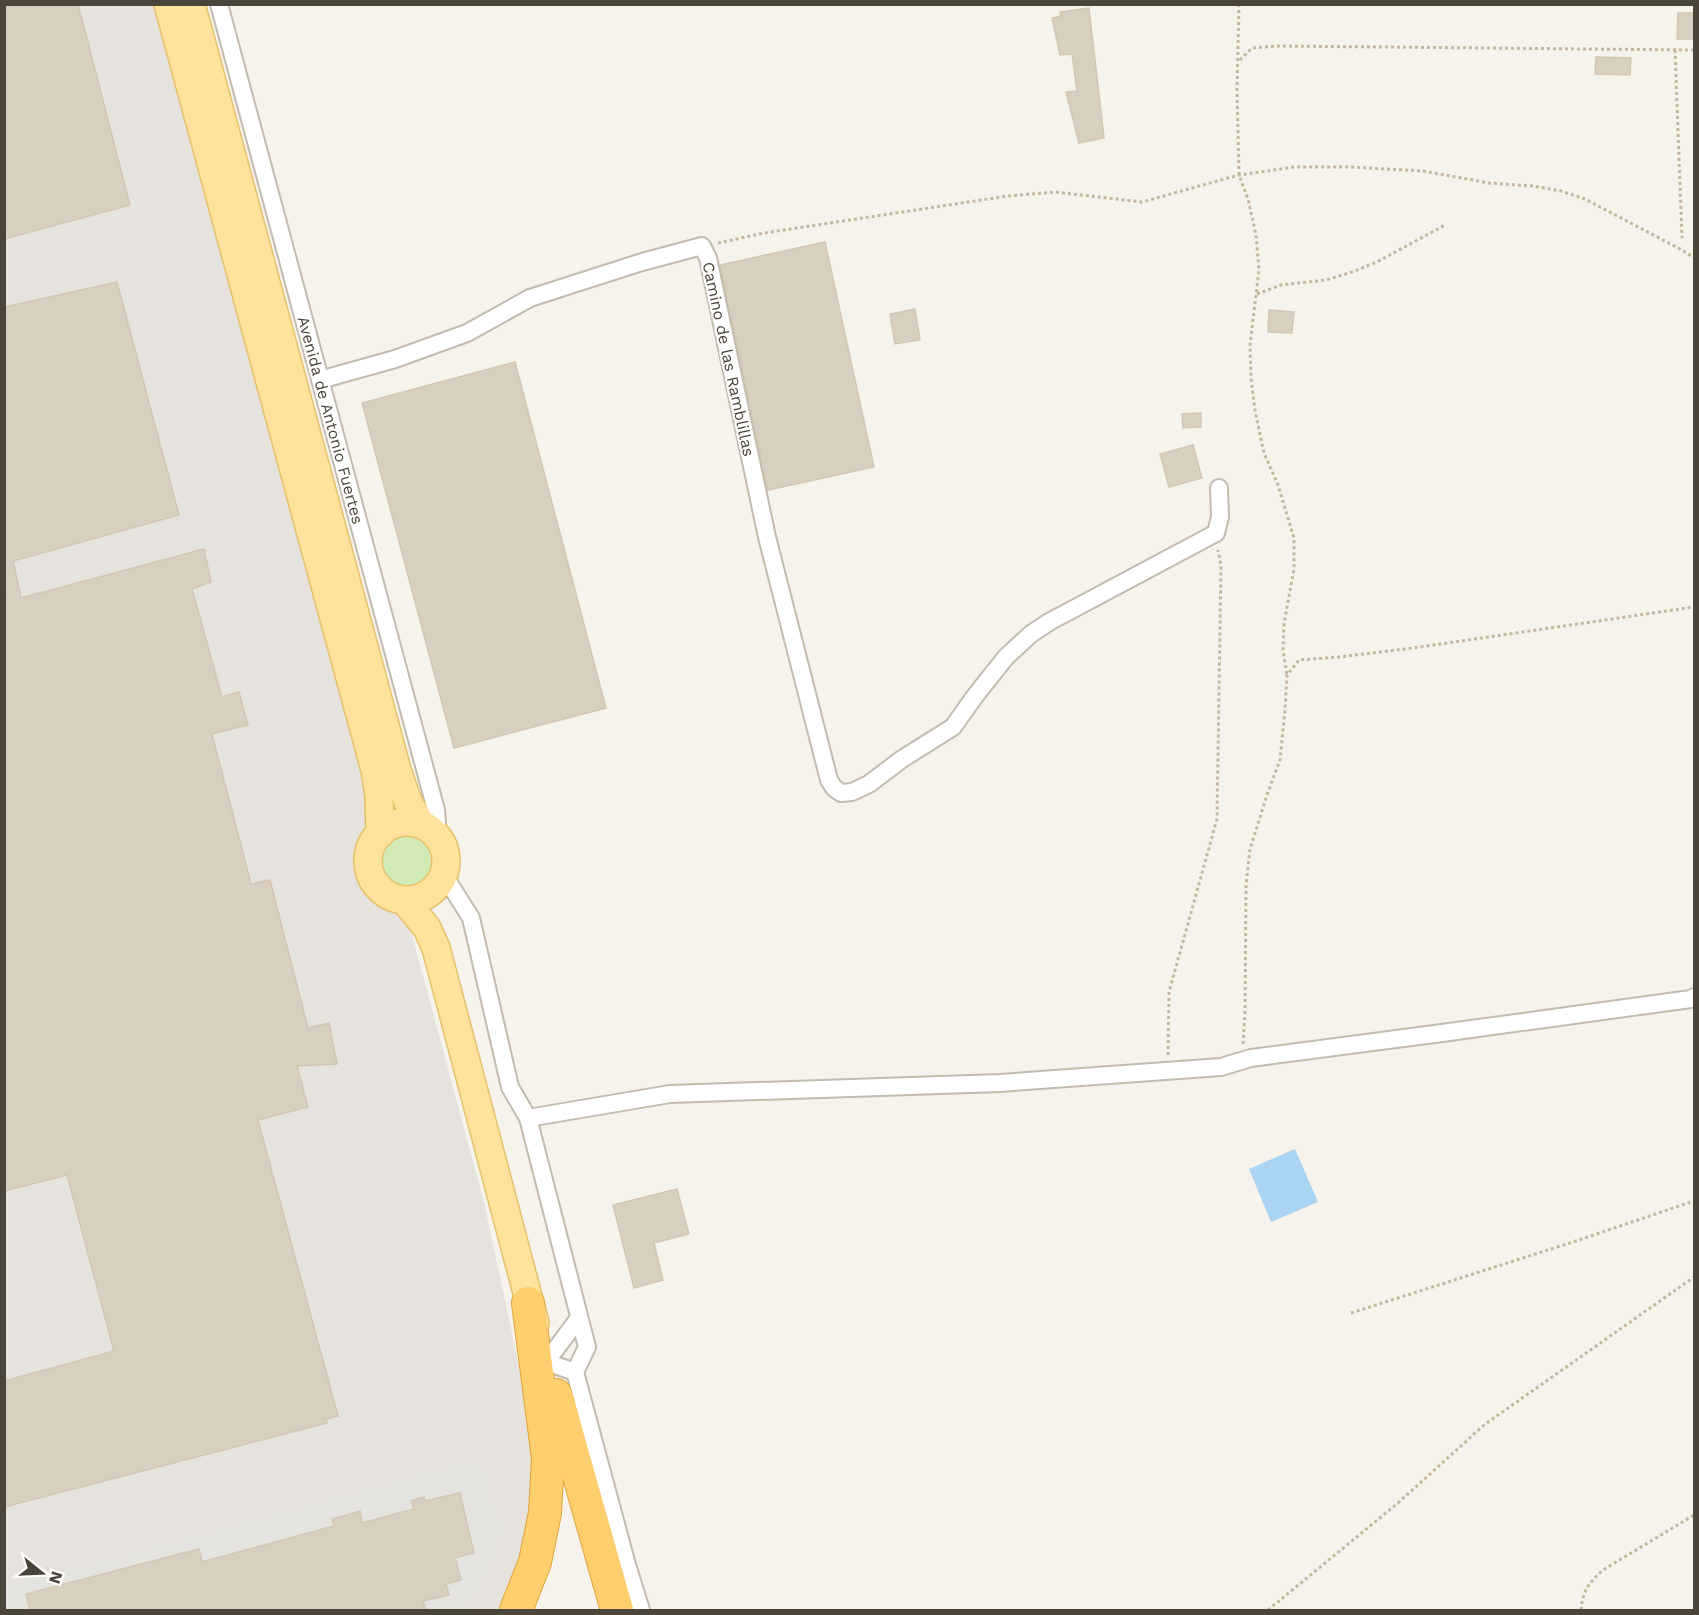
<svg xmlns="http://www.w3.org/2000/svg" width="1699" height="1615" font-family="'Work Sans',sans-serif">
<rect width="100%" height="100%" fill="#f6f3ec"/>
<!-- industrial -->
<path fill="#e6e2dd" d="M 5,5 L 161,5 L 484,1202 L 535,1441 L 534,1516 L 517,1583 L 498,1610 L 5,1610 Z"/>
<!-- green -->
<path fill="#d2eab5" d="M372 861a35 35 0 1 1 70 0a35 35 0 1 1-70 0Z"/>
<!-- parking -->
<path fill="#e5e3e0" d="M 482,1457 L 497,1517 L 510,1514 L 498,1551 L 478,1590 L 465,1610 L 9,1610 L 5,1608 L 5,1586 Z"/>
<!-- water -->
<path fill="#a9d4f2" d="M 1295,1149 L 1318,1202 L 1271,1222 L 1249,1169 Z"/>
<!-- building -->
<path fill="#d8cfc1" stroke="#d3c7b4" stroke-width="1.5" d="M 4,4 L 78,4 L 130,205 L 4,239 Z
M 1089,8 L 1104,138 L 1079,143 L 1066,92 L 1077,91 L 1072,54 L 1060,55 L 1052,18 L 1061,16 L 1060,12 Z
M 1678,13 L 1695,13 L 1695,39 L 1677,39 Z
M 1596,57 L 1631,58 L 1630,75 L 1595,74 Z
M 825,242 L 874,467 L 768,490 L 720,265 Z
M 117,282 L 179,515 L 13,561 L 21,598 L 204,549 L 211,582 L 192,589 L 222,697 L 239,692 L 248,725 L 212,734 L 251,884 L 270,880 L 308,1028 L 329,1023 L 337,1064 L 297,1066 L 308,1107 L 258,1120 L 338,1416 L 326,1419 L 327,1423 L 4,1507 L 4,1381 L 114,1351 L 67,1175 L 4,1191 L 4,602 L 7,601 L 4,587 L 4,307 Z
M 915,309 L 920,340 L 895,344 L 890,314 Z
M 1269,310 L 1294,312 L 1292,333 L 1268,332 Z
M 515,362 L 606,708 L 454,748 L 362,403 Z
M 1201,413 L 1201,427 L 1183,428 L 1182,414 Z
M 1193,445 L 1202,478 L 1169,487 L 1160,454 Z
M 677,1189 L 689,1234 L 654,1243 L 663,1280 L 634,1288 L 613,1205 Z
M 460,1493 L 474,1553 L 455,1558 L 461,1580 L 446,1584 L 449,1595 L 423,1601 L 426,1611 L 30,1611 L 26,1594 L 199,1549 L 202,1562 L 334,1526 L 332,1519 L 347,1515 L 360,1511 L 362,1523 L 414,1509 L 411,1501 L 424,1497 L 425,1501 Z"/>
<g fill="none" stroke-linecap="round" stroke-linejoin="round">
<defs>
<path id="street" d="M 219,4 L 436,810 L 438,836
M 320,380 L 395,359 L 467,333 L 530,298 L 642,262 L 702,246 L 708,258 L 767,537 L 829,780 L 834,788 L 841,793 L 852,792 L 869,784 L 902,759 L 953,727 L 975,696 L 1006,657 L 1031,634 L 1049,622 L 1216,533 L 1220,517 L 1219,488
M 444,875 L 471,918 L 510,1087 L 528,1118 L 587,1347 L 575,1372 L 627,1565 L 641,1610
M 528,1118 L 670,1094 L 1000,1083 L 1221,1067 L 1251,1058 L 1442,1033 L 1691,999 L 1694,997
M 575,1372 L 546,1362 L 579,1318"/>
<path id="primary" d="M 168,4 L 375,770 L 379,795 L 380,834
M 191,4 L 397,770 L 408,802 L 421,824
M368 861a39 39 0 1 1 78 0a39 39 0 1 1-78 0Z
M 404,900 L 427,928 L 436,948 L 535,1323"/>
<path id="highway" d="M 556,1395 L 617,1610
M 516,1610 L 535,1562 L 545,1513 L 548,1458 L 528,1303"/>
</defs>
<!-- street casing -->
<use href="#street" stroke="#c2bbae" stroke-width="20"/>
<!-- primary casing -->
<use href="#primary" stroke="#e6c16a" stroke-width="30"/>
<!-- highway casing -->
<use href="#highway" stroke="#e0a43c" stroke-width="34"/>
<!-- path -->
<path stroke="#c4b79f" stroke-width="3" stroke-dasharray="3 3" stroke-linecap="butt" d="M 1239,4 L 1237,90 L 1239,175 L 1248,199 L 1256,235 L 1259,270 L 1250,345 L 1251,378 L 1255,411 L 1264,453 L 1278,485 L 1294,538 L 1294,569 L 1284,624 L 1283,650 L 1287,675
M 1675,50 L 1682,238
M 1240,60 L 1252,48 L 1277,46 L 1694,50
M 718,243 L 764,233 L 1008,196 L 1055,192 L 1142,202 L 1239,175 L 1294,167 L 1349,167 L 1423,171 L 1489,183 L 1533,186 L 1561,191 L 1585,199 L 1682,250 L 1694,258
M 1257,294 L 1281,285 L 1326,280 L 1352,272 L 1377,262 L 1445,225
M 1243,1044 L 1245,1015 L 1246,886 L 1250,849 L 1268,792 L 1280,760 L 1285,710 L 1287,675 L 1299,660 L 1339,657 L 1413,648 L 1694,607
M 1168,1055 L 1169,992 L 1217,819 L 1221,565 L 1218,550
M 1351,1313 L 1573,1242 L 1694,1201
M 1268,1610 L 1398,1503 L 1484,1425 L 1694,1277
M 1581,1610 C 1583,1590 1588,1584 1603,1570 L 1694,1515"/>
<!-- street -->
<use href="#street" stroke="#fff" stroke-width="16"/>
<!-- primary -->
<use href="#primary" stroke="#ffe39c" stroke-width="27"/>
<!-- highway -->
<use href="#highway" stroke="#ffcf6e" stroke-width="32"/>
</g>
<g text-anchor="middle" stroke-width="4.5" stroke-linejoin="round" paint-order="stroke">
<!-- street labels -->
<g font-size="16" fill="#4b4439" stroke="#fff">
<text transform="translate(729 359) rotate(78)" y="6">Camino de las Ramblillas</text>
<text transform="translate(331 420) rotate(75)" y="6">Avenida de Antonio Fuertes</text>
</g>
</g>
<!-- border -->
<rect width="1699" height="1615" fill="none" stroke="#4b4439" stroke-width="12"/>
<!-- north arrow -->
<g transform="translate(42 1573) rotate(108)" stroke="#ffffff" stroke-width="4.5" paint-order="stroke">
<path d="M0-4.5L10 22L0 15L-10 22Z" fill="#4b4439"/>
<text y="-9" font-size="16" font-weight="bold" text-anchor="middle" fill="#4b4439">N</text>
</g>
</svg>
